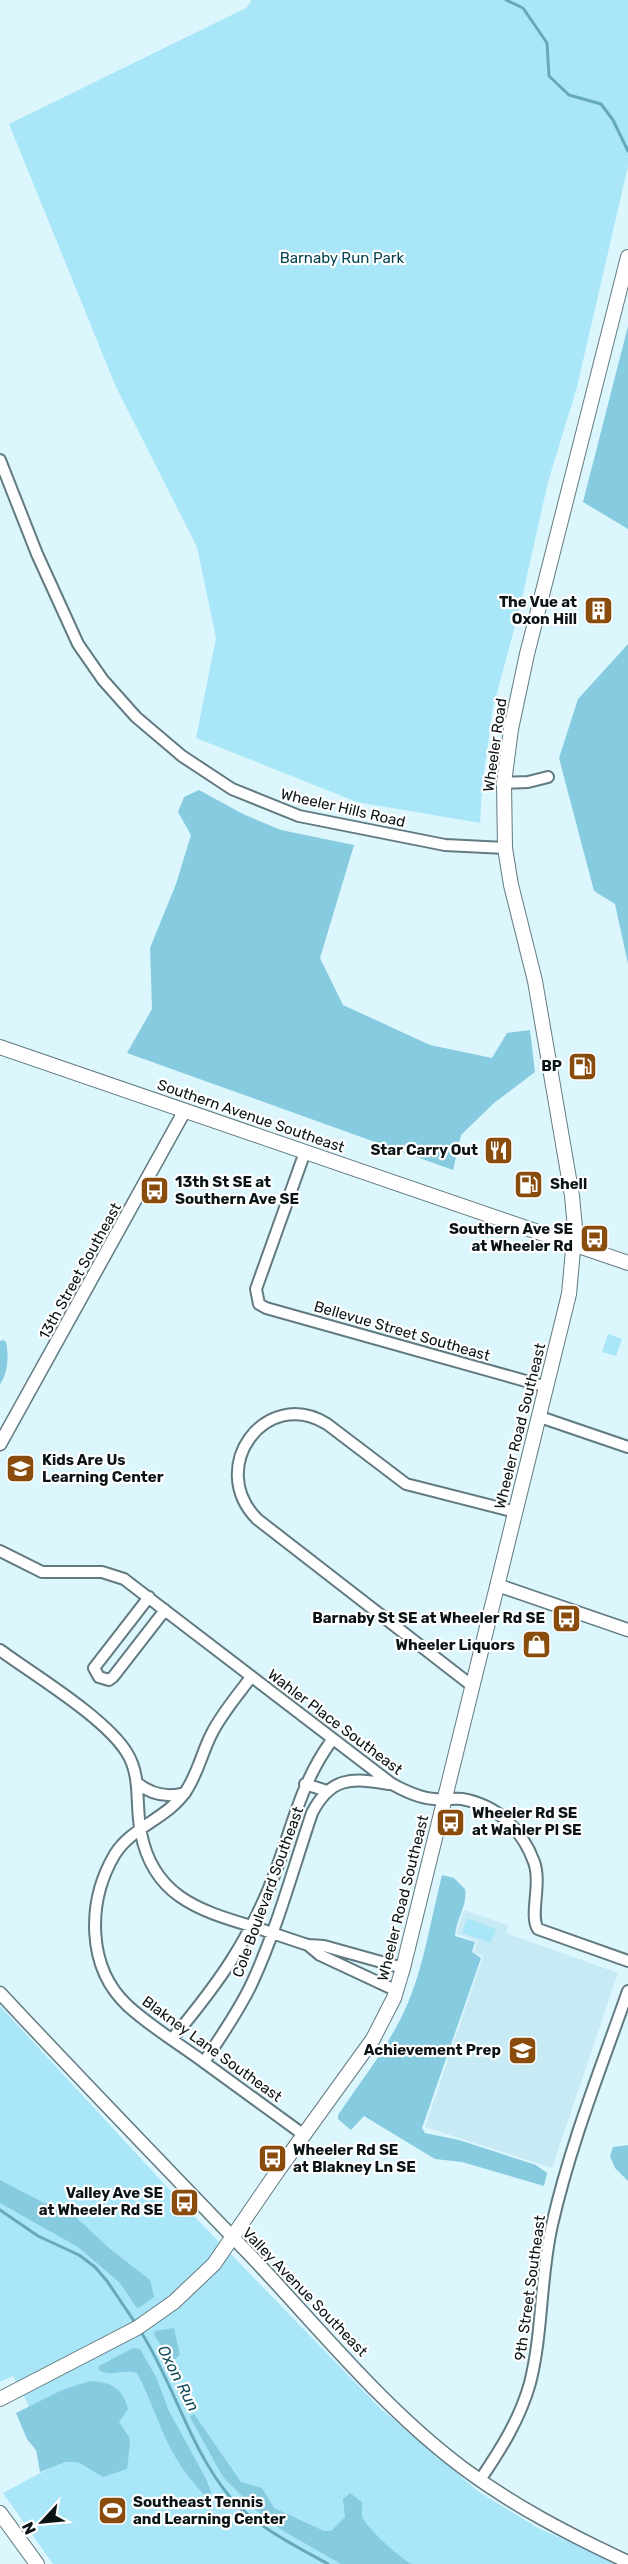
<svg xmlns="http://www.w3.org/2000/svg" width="628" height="2564" font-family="Rubik,sans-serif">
<rect width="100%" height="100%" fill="#dcf6fe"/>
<!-- built -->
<path fill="#c7eaf4" d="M 464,1910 L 508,1925 L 506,1933 L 618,1973 L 552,2168 L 425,2127 L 483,1956 L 474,1953 L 477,1941 L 456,1934 Z"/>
<!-- green -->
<path fill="#a9e6f8" d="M 252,0 L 628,0 L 628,166 L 577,387 L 548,482 L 520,607 L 493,708 L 482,787 L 480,823 L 357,802 L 196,738 L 216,638 L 197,547 L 116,387 L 9,124 L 246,8 Z
M 608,1334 L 622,1339 L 616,1356 L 602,1352 Z
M 467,1918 L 496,1929 L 491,1943 L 462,1933 Z
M 0,2006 L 192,2214 L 381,2409 L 479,2492 L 538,2528 L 620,2564 L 53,2564 L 3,2493 L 59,2463 L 13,2376 L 0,2382 Z"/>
<!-- forest -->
<path fill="#86cbdf" d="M 628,326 L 628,529 L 583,502 Z
M 628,644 L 628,964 L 615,904 L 594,891 L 559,758 L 578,699 Z
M 199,790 L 243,814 L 281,830 L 354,845 L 320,958 L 343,1005 L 430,1045 L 492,1058 L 507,1033 L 530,1030 L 535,1072 L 494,1103 L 461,1135 L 453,1170 L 127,1053 L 152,1009 L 150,948 L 176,884 L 191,835 L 178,812 L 184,797 Z
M 3,1340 L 6,1342 C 9,1356 8,1373 0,1384 L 0,1341 Z
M 442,1875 L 454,1878 L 465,1889 C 468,1905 456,1919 455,1936 L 475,1942 L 472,1952 L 481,1958 L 422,2128 L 425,2133 L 459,2140 L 536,2165 L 547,2173 L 544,2186 L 462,2162 L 435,2159 L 364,2116 L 351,2130 L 338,2119 L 338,2115 C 359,2084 384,2052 401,2018 C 423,1975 430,1922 442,1875 Z
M 628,2145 L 628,2181 L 615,2168 L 610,2156 L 613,2147 Z
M 0,2180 L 44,2203 L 65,2207 L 109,2248 L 150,2280 L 154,2297 L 139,2308 L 136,2307 L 120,2283 L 78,2247 L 0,2203 Z
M 174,2328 L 180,2355 L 172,2361 L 154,2335 L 155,2331 Z
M 133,2348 L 140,2349 L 156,2377 L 169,2411 L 205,2477 L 211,2491 L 210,2497 C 202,2495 198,2488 193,2482 C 163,2446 157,2411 137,2373 C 124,2368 111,2378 99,2370 L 99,2366 Z
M 90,2381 C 111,2382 123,2388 128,2409 L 119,2422 L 129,2437 L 130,2444 L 127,2469 L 103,2477 L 78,2462 L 65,2462 L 40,2472 L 36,2450 L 27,2439 L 16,2413 L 62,2390 Z
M 194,2414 L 241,2482 L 262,2488 L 274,2508 L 324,2531 L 331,2531 L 345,2517 L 343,2499 L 350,2493 L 362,2502 C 363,2507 361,2512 362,2516 C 365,2527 402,2560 412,2564 L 341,2564 L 285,2532 L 263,2517 L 223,2477 L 191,2419 L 190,2416 Z"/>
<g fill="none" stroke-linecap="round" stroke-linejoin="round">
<!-- stream -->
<path stroke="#65a9bc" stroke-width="3" d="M 506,0 L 523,8 L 547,43 L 549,76 L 569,95 L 601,104 L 613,120 L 628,151
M 0,2210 L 38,2236 L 79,2255 L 95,2267 L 107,2281 L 136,2324
M 141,2332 C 174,2384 190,2449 230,2497 C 256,2527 294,2545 328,2564"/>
<defs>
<path id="minor" d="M 0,460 L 37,554 L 78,644 L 103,680 L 136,717 L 182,756 L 232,789 L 299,816 L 445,845 L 505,848
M 504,783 L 528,782 L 548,777
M 305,1152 L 256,1289 L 259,1304 L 266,1308 L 547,1387
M 540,1417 L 628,1447
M 0,1551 L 42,1572 L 102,1572 L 124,1579 L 392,1784 C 405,1791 419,1798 434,1799 C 444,1800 453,1798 462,1799 C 497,1805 522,1829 534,1862 C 542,1884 529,1916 538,1929 L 628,1961
M 149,1597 L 94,1668 L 99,1677 L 109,1680 L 113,1677 L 165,1610
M 0,1650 C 34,1675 106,1718 127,1753 C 142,1777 135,1806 141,1833 C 153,1895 197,1910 251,1926 C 270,1932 289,1939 308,1945 L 324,1946 L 403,1968
M 251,1677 C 238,1695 222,1713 212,1733 C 202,1752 198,1773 186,1791 C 168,1818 132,1827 115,1854 C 87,1901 86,1967 128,2006 C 150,2026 176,2042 201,2060 C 235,2085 270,2110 304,2135
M 471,1685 L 257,1519 C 206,1467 266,1386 327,1424 L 406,1484 L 516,1512
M 137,1783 C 152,1795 167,1798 185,1793
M 305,1784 L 327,1791
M 308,1945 L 320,1955 L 397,1991
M 172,2039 C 217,1985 250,1940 275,1873 C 293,1825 301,1782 332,1740
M 204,2062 C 221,2036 239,2011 252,1983 C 277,1929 293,1869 312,1813 C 331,1776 352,1778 389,1784
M 480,2480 C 501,2449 520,2419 530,2383 C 543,2332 540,2277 552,2225 C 570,2145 601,2068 628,1991"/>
<path id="tertiary" d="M 0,1444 L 184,1112
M 497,1585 L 628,1630
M 0,1993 C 83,2082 167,2169 251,2256 C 319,2328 383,2408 463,2468 C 514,2506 570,2535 628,2562"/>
<path id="secondary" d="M 0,1047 L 628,1263
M 0,2399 L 137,2328 L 174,2302 L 214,2264 L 277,2172 L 373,2039 L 394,1998 L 403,1968 L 569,1294 L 575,1228 L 572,1196 L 535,981 L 511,885 L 505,848 L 504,783 L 511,729 L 527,654 L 628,257
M 0,2513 L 37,2564"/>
</defs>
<!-- minor casing -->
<use href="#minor" stroke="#627a81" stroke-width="14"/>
<!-- tertiary casing -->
<use href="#tertiary" stroke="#627a81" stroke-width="15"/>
<!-- secondary casing -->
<use href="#secondary" stroke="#627a81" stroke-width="16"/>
<!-- minor -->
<use href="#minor" stroke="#fff" stroke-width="10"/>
<!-- tertiary -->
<use href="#tertiary" stroke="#fff" stroke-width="12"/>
<!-- secondary -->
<use href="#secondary" stroke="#fff" stroke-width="14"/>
</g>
<!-- icons -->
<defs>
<symbol id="building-square" viewBox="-11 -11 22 22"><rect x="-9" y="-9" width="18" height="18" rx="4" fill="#894c0c" stroke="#fff"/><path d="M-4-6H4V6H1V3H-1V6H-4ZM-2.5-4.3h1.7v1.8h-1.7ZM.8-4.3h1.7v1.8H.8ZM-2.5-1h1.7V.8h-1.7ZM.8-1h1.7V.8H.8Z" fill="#fff"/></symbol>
<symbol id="fuel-square" viewBox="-11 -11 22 22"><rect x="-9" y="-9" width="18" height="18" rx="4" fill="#894c0c" stroke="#fff"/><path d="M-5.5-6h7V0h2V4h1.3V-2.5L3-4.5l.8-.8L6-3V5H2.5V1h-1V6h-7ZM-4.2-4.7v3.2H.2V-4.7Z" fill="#fff"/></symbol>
<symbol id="restaurant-square" viewBox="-11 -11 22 22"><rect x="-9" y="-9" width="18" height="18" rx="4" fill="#894c0c" stroke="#fff"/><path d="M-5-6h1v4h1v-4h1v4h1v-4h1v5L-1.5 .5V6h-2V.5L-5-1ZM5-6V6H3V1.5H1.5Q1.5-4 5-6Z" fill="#fff"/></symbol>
<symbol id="bus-square" viewBox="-11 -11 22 22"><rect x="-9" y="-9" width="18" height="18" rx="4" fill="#894c0c" stroke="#fff"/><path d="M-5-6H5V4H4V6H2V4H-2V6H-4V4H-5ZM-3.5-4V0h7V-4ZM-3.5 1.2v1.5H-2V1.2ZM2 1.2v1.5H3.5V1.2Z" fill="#fff"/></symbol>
<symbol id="school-square" viewBox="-11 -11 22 22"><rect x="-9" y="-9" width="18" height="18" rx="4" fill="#894c0c" stroke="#fff"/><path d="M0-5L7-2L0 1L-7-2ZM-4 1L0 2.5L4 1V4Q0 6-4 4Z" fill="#fff"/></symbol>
<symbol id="shop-square" viewBox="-11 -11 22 22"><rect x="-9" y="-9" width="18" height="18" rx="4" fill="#894c0c" stroke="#fff"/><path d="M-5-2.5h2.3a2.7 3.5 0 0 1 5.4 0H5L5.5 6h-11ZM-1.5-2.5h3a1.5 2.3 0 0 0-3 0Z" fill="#fff"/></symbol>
<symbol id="stadium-square" viewBox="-11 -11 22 22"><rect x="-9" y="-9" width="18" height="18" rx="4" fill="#894c0c" stroke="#fff"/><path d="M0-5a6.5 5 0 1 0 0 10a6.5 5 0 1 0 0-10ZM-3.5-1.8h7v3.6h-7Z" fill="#fff"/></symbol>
</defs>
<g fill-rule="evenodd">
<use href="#building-square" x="582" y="594" width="33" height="33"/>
<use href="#fuel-square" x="566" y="1050" width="33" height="33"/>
<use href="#restaurant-square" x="482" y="1134" width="33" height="33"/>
<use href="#fuel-square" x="512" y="1168" width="33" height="33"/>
<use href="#bus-square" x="138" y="1174" width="33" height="33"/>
<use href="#bus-square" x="578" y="1222" width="33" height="33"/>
<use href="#school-square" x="4" y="1452" width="33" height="33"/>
<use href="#bus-square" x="550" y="1602" width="33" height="33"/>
<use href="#shop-square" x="520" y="1628" width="33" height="33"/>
<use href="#bus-square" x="434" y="1806" width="33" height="33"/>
<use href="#school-square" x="506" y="2034" width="33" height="33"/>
<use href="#bus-square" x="256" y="2142" width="33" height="33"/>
<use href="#bus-square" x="168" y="2186" width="33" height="33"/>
<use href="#stadium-square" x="96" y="2494" width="33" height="33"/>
</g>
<g text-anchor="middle" stroke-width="4.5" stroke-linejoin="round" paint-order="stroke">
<!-- park labels -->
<g font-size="15" fill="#034452" stroke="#fff">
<text x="342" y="263">Barnaby Run Park</text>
</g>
<!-- poi labels -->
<g font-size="15" font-weight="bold" fill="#0a1416" stroke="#fff" text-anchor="end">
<text x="577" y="607">The Vue at<tspan x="577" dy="17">Oxon Hill</tspan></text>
<text x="562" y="1071">BP</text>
<text x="478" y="1155">Star Carry Out</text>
<text x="175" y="1187" text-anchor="start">13th St SE at<tspan x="175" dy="17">Southern Ave SE</tspan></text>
<text x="550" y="1189" text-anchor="start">Shell</text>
<text x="573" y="1234">Southern Ave SE<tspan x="573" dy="17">at Wheeler Rd</tspan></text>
<text x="42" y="1465" text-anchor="start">Kids Are Us<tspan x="42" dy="17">Learning Center</tspan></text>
<text x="545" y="1623">Barnaby St SE at Wheeler Rd SE</text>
<text x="515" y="1650">Wheeler Liquors</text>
<text x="472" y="1818" text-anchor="start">Wheeler Rd SE<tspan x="472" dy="17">at Wahler Pl SE</tspan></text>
<text x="501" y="2055">Achievement Prep</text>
<text x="293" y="2155" text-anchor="start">Wheeler Rd SE<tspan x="293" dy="17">at Blakney Ln SE</tspan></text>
<text x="163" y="2198">Valley Ave SE<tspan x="163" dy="17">at Wheeler Rd SE</tspan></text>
<text x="133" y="2507" text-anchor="start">Southeast Tennis<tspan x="133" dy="17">and Learning Center</tspan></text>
</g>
<!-- street labels -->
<g font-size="15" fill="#0a1416" stroke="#fff">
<text transform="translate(495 745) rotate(-82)" y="5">Wheeler Road</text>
<text transform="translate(343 808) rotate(13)" y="5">Wheeler Hills Road</text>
<text transform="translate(251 1116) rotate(19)" y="5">Southern Avenue Southeast</text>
<text transform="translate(80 1271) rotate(-61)" y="5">13th Street Southeast</text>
<text transform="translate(402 1331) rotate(16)" y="5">Bellevue Street Southeast</text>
<text transform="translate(520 1426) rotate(-76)" y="5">Wheeler Road Southeast</text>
<text transform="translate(335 1722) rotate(37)" y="5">Wahler Place Southeast</text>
<text transform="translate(268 1892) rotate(-70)" y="5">Cole Boulevard Southeast</text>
<text transform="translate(403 1898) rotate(-76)" y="5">Wheeler Road Southeast</text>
<text transform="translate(212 2049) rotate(36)" y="5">Blakney Lane Southeast</text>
<text transform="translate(530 2288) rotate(-82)" y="5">9th Street Southeast</text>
<text transform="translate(305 2292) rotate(46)" y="5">Valley Avenue Southeast</text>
</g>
<!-- water labels -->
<g font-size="16" font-style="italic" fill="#134e5c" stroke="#fff">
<text transform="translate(179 2378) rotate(63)" y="6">Oxon Run</text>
</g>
</g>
<!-- north arrow -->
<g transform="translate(42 2522) rotate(244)" stroke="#ffffff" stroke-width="4.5" paint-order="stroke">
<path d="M0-4.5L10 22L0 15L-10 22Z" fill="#0a1416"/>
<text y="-9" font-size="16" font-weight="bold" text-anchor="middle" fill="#0a1416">N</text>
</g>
</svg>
